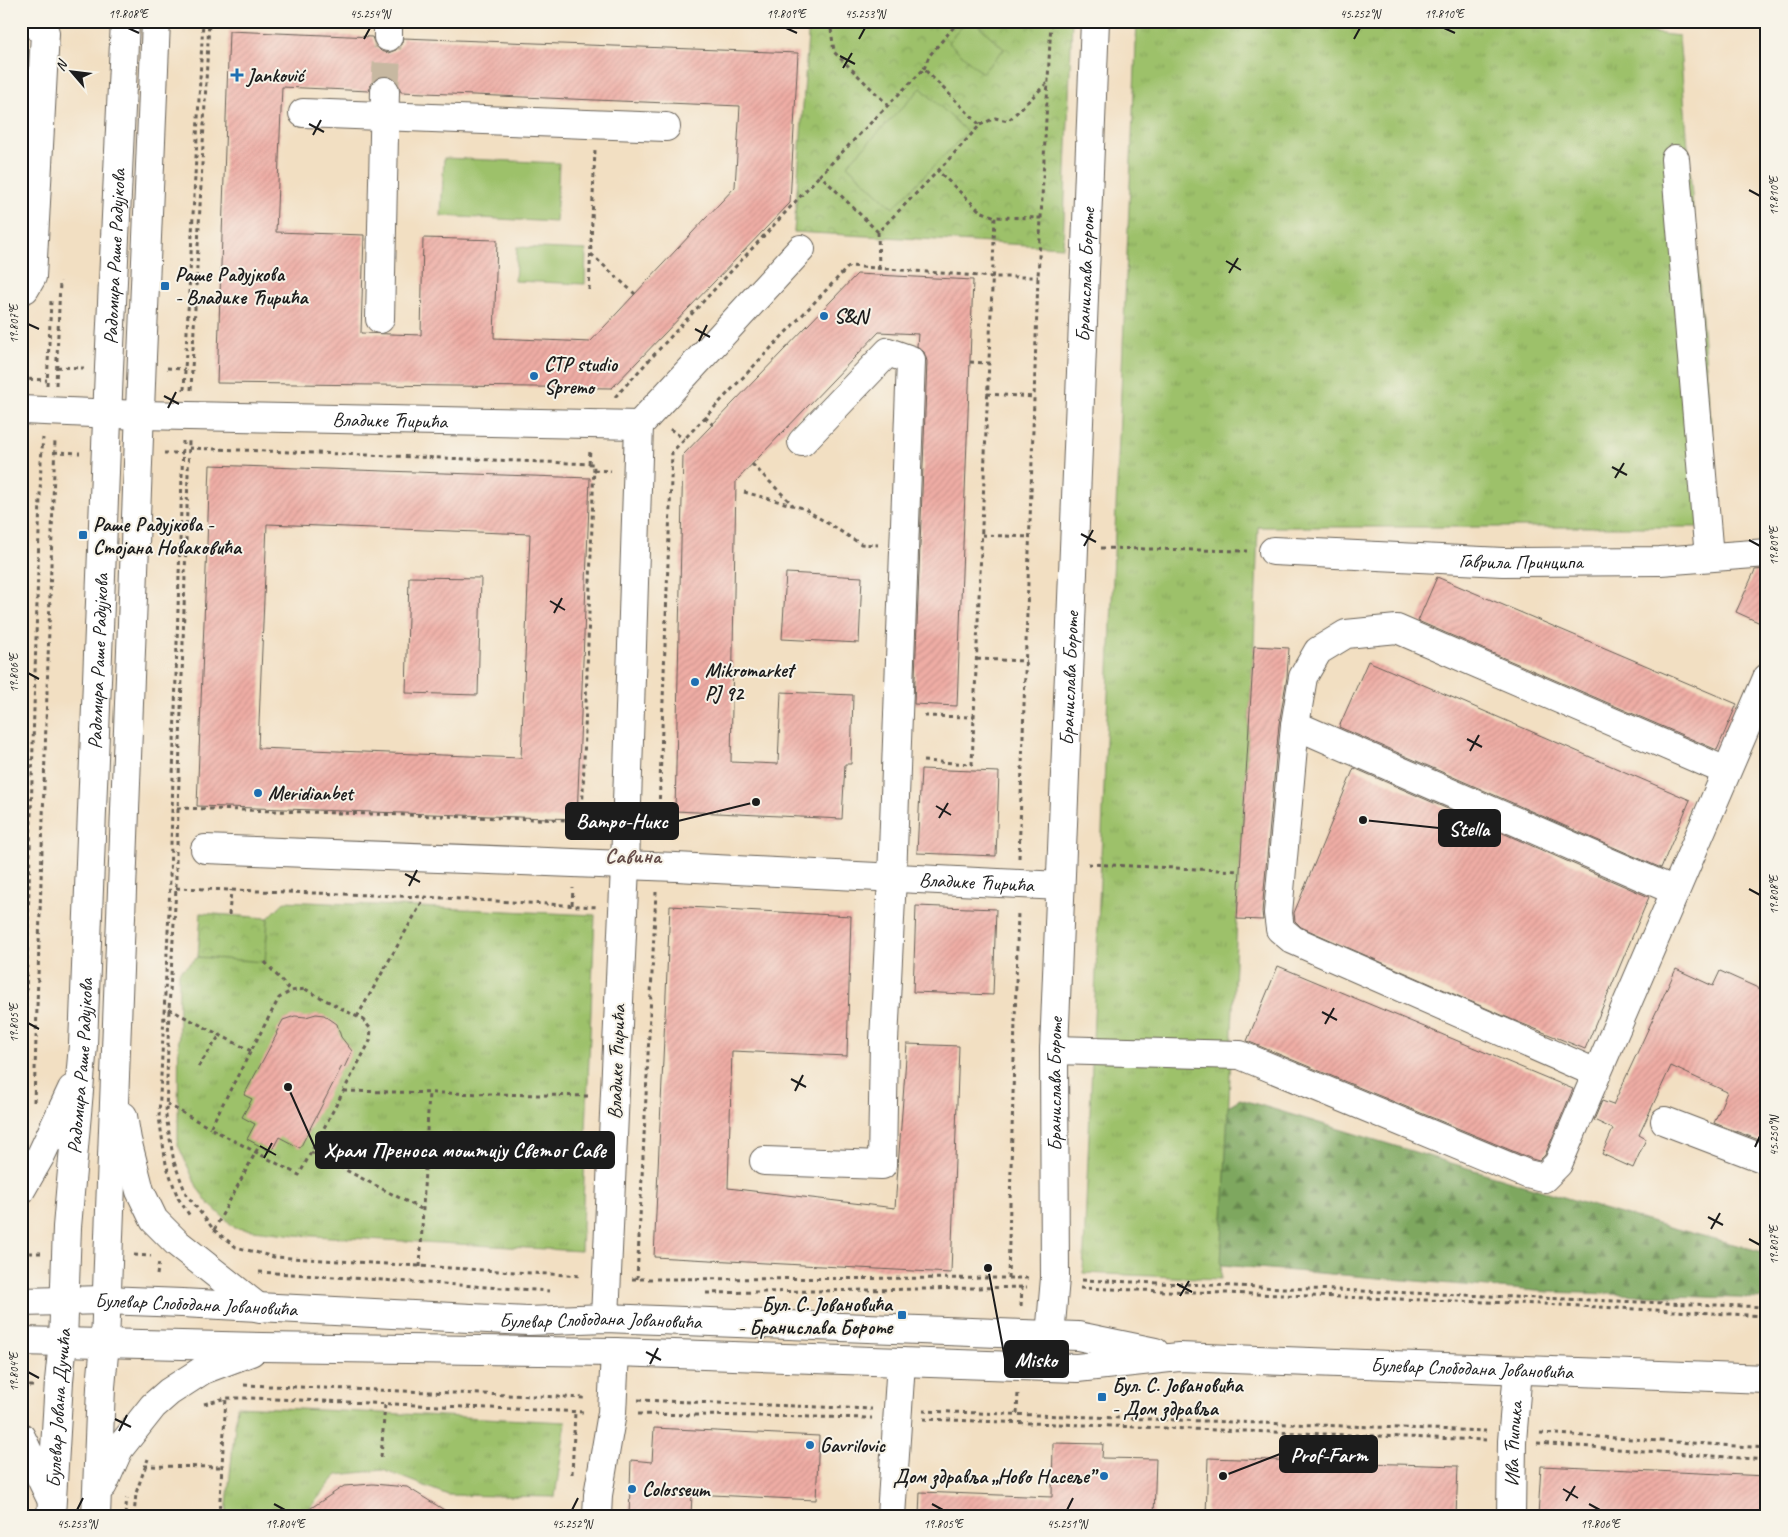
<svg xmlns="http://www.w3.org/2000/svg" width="1788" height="1537" font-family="Caveat,sans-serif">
<defs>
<pattern id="grass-tufts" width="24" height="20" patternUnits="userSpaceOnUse" patternTransform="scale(1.25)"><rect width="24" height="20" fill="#9dc16b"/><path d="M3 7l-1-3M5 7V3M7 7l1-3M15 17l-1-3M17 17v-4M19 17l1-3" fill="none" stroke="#87a55c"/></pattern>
<pattern id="forest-firs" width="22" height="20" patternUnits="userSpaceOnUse" patternTransform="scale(1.25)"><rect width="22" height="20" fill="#7ea75f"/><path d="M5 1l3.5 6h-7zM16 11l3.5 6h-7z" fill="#66874e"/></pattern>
<pattern id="park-crowns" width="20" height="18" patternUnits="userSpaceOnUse" patternTransform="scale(1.25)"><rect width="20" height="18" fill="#9dc16b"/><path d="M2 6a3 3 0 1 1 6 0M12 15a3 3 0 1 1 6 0" fill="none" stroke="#87a55c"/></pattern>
<pattern id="building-hatch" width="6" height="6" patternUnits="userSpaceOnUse" patternTransform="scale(1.25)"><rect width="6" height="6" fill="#efada5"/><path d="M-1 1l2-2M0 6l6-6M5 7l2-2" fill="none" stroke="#cc948d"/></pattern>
</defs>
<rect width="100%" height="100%" fill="#f7f3e8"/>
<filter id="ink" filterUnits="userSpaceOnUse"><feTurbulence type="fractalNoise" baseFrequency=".02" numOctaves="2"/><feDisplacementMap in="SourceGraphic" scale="10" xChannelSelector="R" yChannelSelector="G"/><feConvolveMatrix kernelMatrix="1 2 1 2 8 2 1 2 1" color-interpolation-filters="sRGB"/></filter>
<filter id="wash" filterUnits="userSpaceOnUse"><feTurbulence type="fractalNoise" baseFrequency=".0096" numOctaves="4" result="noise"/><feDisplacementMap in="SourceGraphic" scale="20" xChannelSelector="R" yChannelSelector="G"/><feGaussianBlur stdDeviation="1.12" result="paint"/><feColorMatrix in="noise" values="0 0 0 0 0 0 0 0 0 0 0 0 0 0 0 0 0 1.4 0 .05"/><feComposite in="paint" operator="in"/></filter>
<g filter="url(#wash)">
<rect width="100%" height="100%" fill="#f2dfc2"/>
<!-- grass -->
<path fill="url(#grass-tufts)" stroke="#5c6e44" d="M 1137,21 L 1550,21 L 1679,36 L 1719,527 L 1258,527 L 1254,646 L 1237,919 L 1221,1279 L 1083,1273 Z
M 285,901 L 595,915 L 581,1251 L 296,1235 L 235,1228 L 209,1204 L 198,1189 L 178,1145 L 179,972 L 198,957 L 265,961 L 268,918 Z
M 237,1406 L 566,1422 L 555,1497 L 448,1495 L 383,1470 L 337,1475 L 303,1516 L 233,1516 L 226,1514 Z"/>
<!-- forest -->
<path fill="url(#forest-firs)" stroke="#4d623e" d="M 1240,1099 L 1613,1212 L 1767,1253 L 1767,1299 L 1548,1292 L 1221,1265 L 1228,1106 Z"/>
<!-- park -->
<path fill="url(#park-crowns)" stroke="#5c6e44" d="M 809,21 L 1072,21 L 1063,247 L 794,232 Z
M 201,913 L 268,918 L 265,962 L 198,957 Z"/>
<!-- garden -->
<path fill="#9dc16b" stroke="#5c6e44" d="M 967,21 L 974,21 L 1004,49 L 982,73 L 948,42 Z
M 921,88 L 967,132 L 893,208 L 847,165 Z
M 444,158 L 559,163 L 556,222 L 441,216 Z
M 517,247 L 586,250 L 585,284 L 515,281 Z"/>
<g id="blocks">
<!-- building -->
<path fill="url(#building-hatch)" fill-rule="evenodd" d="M 229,31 L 372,37 L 375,45 L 381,51 L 388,53 L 396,50 L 401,45 L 403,38 L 798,53 L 790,203 L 612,388 L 217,383 ZM 386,75 L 393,78 L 398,83 L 401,92 L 740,106 L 735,187 L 590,342 L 494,338 L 497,240 L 423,238 L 421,335 L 361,333 L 364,235 L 276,232 L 282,87 L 369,91 L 371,83 L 377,78 Z
M 857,274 L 973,280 L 957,706 L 914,704 L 927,361 L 924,352 L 917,346 L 918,334 L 879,332 L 736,481 L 731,762 L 778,764 L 781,692 L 853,695 L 851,764 L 845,764 L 842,819 L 675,811 L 683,455 Z
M 210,465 L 590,478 L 577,819 L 197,806 ZM 267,524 L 530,534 L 521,758 L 258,748 Z
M 1767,569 L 1767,626 L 1736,612 L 1755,570 Z
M 786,573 L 862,577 L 859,643 L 782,639 Z
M 409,577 L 481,578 L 478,695 L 406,693 Z
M 1437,577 L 1737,704 L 1717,750 L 1418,621 Z
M 1254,646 L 1289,648 L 1287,677 L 1279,724 L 1262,912 L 1263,920 L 1237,919 Z
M 1368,661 L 1690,800 L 1661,868 L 1339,727 Z
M 1354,768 L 1649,897 L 1585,1049 L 1513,1020 L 1301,927 L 1295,921 L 1294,913 Z
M 921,769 L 999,772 L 996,856 L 917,853 Z
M 670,906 L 851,916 L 847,1056 L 732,1051 L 728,1188 L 895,1208 L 907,1044 L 959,1046 L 951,1273 L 654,1257 Z
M 916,906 L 996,909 L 993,995 L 913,992 Z
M 1278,966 L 1573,1089 L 1545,1155 L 1539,1161 L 1532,1159 L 1247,1041 Z
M 1676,969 L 1713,986 L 1720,971 L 1767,992 L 1767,1143 L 1714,1123 L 1727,1092 L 1671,1066 L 1639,1135 L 1646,1139 L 1633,1168 L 1602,1154 L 1613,1129 L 1594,1120 L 1602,1101 L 1613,1105 Z
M 316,1014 L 324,1015 L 337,1024 L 341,1037 L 352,1051 L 344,1068 L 342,1066 L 300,1148 L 279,1137 L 271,1152 L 247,1139 L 255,1124 L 242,1117 L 252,1099 L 244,1095 L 277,1034 L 276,1033 L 283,1020 L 295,1016 L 306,1017 Z
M 654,1428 L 819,1436 L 816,1500 L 692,1494 L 691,1516 L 629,1516 L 631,1460 L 652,1462 Z
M 1053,1443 L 1103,1444 L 1102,1458 L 1156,1459 L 1154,1516 L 919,1516 L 920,1492 L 1052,1497 Z
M 1208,1458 L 1458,1466 L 1456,1516 L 1359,1516 L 1269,1513 L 1269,1516 L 1206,1516 Z
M 1541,1466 L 1767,1476 L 1767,1516 L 1538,1516 Z
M 373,1484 L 407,1487 L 454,1516 L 299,1516 L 344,1486 Z"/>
</g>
</g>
<g filter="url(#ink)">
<use href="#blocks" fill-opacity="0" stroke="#676056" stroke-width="1"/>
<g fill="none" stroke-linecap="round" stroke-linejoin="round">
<!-- minor-tunnel -->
<path stroke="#c7b8a1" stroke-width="28" stroke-dasharray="28 14" stroke-linecap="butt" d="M 385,91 L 388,37"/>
<defs>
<g id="minor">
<path d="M 388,37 L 388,21"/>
<path d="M 303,113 L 666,127"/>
<path d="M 1675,159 L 1709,557"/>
<path d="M 21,290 L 25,289 L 32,277 L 45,33 L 30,21"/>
<path d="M 380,319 L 385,91"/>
<path id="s1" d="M 21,410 L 140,415 L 639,425 L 625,866 L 605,1318"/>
<path d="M 639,425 L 801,249"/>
<path id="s2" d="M 1273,551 L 1503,562 L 1660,561 L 1767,553"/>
<path d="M 1295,725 L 1675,891"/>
<path id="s3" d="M 205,849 L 676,867 L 1060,886"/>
<path d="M 1054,1050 L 1240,1055 L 1527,1174 L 1544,1178 L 1558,1164 L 1767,678"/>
<path d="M 1596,1073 L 1293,940 L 1280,929 L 1278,913 L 1295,725 L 1303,677 L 1318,651 L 1346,634 L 1397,629 L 1726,771"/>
<path d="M 123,1116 L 127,1140 L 140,1191 L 154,1220 L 177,1243 L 259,1308"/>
<path d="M 1665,1121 L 1767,1160"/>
<path d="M 764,1161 L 882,1165 L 884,1041 L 892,878 L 911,360 L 888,352 L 802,442"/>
<path d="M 21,1190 L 41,1155 L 72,1089"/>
<path id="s4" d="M 21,1302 L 105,1300 L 182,1303 L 528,1321 L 605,1318 L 1078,1336 L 1155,1352"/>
<path id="s5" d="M 1050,1336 L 1055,1278 L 1054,1050 L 1095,21"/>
<path id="s6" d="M 21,1341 L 262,1347 L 615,1352 L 1077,1368 L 1179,1357 L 1767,1379"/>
<path d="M 21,1437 L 50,1497"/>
<path d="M 103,1485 L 119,1449 L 153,1406 L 169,1392 L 203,1370 L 251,1352"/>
<path id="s7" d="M 51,1516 L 59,1381 L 63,1342 L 67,1227 L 83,1045 L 109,368 L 125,21"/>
<path d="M 96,1516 L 101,1387 L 105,1343 L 142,357 L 156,21"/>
<path d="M 597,1516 L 598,1495 L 612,1413 L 615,1352"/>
<path d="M 891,1516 L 901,1362"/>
<path id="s8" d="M 1511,1516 L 1512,1441 L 1518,1370"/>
</g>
</defs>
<!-- minor casing -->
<use href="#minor" stroke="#676056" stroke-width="30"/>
<!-- path -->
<path stroke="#676056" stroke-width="3" stroke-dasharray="4 4" stroke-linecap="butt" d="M 830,21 L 834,52 L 888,105 L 924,69 L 980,125 L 938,171 L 980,211 L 995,217 L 1041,218
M 924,69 L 929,56 L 959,21
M 980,125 L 995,118 L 1008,121 L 1048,82
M 878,232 L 820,175 L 888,105
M 591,254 L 635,294
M 879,268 L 878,232 L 938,171
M 589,290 L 595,150
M 970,362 L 988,363
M 57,367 L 84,368
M 167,368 L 185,369
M 21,379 L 47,380
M 47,385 L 51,301
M 56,385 L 60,281
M 184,390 L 203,21
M 191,390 L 209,21
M 987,394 L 1035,397
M 615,397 L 820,175
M 705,417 L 713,425
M 670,429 L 684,439
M 183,441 L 169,911 L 159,1117 L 166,1164 L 178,1198 L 190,1216
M 189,448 L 594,464 L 582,821
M 54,452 L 80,453
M 164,453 L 183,453
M 589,464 L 590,450
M 752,464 L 793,505
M 594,470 L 611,471
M 744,492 L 803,508 L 861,544 L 878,545
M 982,535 L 1030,537
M 1101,548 L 1247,551
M 977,659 L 1026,661
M 924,716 L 974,717
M 923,761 L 972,764 L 995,217
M 177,808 L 601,821
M 575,837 L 576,820
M 658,839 L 672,452 L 849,266 L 992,277 L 1038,277
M 177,845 L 189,441
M 176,851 L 176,888 L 169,1009 L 166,1116 L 174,1162 L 186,1194 L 214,1230 L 236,1247 L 274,1257 L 581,1276
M 1019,858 L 1038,277 L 1051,21
M 1088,864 L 1240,871
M 176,888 L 425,897 L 598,907
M 572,905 L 573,888
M 229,915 L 231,890
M 265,962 L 291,991
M 305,989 L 363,1020 L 371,1029 L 370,1041 L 299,1175 L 210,1128 L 279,998 L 291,991 Z
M 169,1009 L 251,1051
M 357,1017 L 425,897
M 198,1067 L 220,1035
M 344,1091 L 589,1096
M 34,1102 L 55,439
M 167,1104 L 210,1128
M 21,1120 L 23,1100 L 41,461 L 43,438
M 311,1152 L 423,1210
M 214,1230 L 259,1146
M 21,1253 L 41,1253
M 134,1255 L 151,1256
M 420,1267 L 429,1092
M 259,1272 L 549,1291
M 157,1275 L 159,1261
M 1008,1278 L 1018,911
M 632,1279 L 1028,1278
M 637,1279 L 656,892
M 1082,1280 L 1767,1307
M 1080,1288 L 1542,1304 L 1767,1316
M 706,1293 L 1027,1287
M 1021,1306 L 1022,1287
M 244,1385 L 587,1398
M 21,1386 L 33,1386
M 638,1400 L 872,1409
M 204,1404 L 226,1398 L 251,1398 L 584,1412
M 923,1411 L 1486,1431
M 638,1414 L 872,1418
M 1017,1414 L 1018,1392
M 923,1419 L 1486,1440
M 1540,1433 L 1767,1448
M 1537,1443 L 1767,1460
M 381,1457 L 385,1404
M 144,1466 L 222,1467
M 572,1474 L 575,1412
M 125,1515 L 127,1498
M 134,1516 L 136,1493 L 148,1459
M 219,1516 L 226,1398"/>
<!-- minor -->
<use href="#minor" stroke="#fff" stroke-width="28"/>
</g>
</g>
<!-- ticks -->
<path fill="none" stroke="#1c1c1c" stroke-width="2" d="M 128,28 L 139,33M 786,28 L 797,33M 1444,28 L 1455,33M 364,39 L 370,28M 859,39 L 865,28M 1354,39 L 1360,28M 840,56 L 855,64M 843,68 L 852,53M 309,124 L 324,132M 313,135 L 321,120M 1749,190 L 1760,196M 1226,261 L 1241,270M 1229,273 L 1238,258M 28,324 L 39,329M 695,329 L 710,337M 699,341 L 707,325M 164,396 L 179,404M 168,408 L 176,392M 1612,467 L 1627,475M 1615,478 L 1624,463M 1081,534 L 1096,542M 1749,540 L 1760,546M 1084,546 L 1093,530M 550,601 L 565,610M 554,613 L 562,598M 28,673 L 39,679M 1467,739 L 1482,747M 1470,751 L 1479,735M 936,806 L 951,815M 939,818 L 948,803M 405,874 L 420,882M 409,886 L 417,870M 1749,889 L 1760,895M 1322,1012 L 1337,1020M 28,1023 L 39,1029M 1325,1024 L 1334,1008M 791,1079 L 806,1087M 795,1091 L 803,1075M 260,1146 L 276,1155M 1755,1147 L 1760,1136M 264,1158 L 272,1143M 1708,1217 L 1723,1225M 1711,1229 L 1720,1213M 1749,1239 L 1760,1245M 1177,1284 L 1192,1292M 1180,1296 L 1189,1281M 646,1352 L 661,1360M 650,1364 L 658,1348M 28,1372 L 39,1378M 115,1419 L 131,1427M 119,1431 L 127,1415M 1563,1489 L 1578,1498M 1566,1501 L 1575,1486M 274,1504 L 285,1510M 932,1504 L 943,1510M 1589,1504 L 1600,1510M 77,1510 L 83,1498M 572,1510 L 578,1498M 1067,1510 L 1073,1498"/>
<!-- markers -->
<g fill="#1f6fb2" stroke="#f7f3e8" stroke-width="2">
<path d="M234.5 67.5h5v5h5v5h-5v5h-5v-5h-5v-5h5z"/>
<rect x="160" y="281" width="10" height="10" rx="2.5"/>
<circle cx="824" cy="316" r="5"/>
<circle cx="534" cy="376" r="5"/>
<rect x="78" y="530" width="10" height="10" rx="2.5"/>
<circle cx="695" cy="682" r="5"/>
<circle cx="258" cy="793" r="5"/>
<rect x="897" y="1310" width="10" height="10" rx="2.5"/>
<rect x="1097" y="1392" width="10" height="10" rx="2.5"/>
<circle cx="810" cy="1445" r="5"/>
<circle cx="1104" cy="1476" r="5"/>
<circle cx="632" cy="1489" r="5"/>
</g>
<g text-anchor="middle" stroke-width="4" stroke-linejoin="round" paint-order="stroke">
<!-- poi labels -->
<g font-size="20" font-weight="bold" fill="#1c1c1c" stroke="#f7f3e8" text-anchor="start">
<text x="247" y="82">Janković</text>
<text x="175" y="281">Раше Радујкова<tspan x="175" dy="23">- Владике Ћирића</tspan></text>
<text x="834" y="323">S&amp;N</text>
<text x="544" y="371">CTP studio<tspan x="544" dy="23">Spremo</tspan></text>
<text x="93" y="531">Раше Радујкова -<tspan x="93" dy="23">Стојана Новаковића</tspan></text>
<text x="705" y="677">Mikromarket<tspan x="705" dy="23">PJ 92</tspan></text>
<text x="268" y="800">Meridianbet</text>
<text x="892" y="1311" text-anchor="end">Бул. С. Јовановића<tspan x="892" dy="23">- Бранислава Бороте</tspan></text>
<text x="1112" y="1392">Бул. С. Јовановића<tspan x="1112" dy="23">- Дом здравља</tspan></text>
<text x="820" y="1452">Gavrilovic</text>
<text x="1094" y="1483" text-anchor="end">Дом здравља „Ново Насеље”</text>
<text x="642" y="1496">Colosseum</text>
</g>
<!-- street labels -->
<g font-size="20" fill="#1c1c1c" stroke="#f7f3e8">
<text dy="7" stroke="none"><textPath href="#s7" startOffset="1261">Радомира Раше Радујкова</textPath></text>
<text dy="7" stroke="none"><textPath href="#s5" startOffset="1062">Бранислава Бороте</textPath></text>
<text dy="7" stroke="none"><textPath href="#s1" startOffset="369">Владике Ћирића</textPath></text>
<text dy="7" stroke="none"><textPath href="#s2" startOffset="248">Гаврила Принципа</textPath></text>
<text dy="7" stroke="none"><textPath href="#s7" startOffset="856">Радомира Раше Радујкова</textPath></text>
<text dy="7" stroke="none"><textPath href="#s5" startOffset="658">Бранислава Бороте</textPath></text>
<text dy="7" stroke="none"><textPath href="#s3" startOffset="772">Владике Ћирића</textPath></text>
<text transform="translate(616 1062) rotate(-88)" y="7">Владике Ћирића</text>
<text dy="7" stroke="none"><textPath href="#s7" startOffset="451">Радомира Раше Радујкова</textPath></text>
<text dy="7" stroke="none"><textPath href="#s5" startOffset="252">Бранислава Бороте</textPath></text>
<text dy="7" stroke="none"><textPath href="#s4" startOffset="175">Булевар Слободана Јовановића</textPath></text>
<text dy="7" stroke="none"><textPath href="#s4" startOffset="580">Булевар Слободана Јовановића</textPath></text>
<text dy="7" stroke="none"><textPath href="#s6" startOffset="1452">Булевар Слободана Јовановића</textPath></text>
<text dy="7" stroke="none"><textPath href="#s7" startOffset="108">Булевар Јована Дучића</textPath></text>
<text dy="7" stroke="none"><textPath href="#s8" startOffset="72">Ива Ћипика</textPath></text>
</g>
<!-- neighbourhood labels -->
<g font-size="21" font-weight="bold" fill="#664f4c" stroke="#f7f3e8">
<text x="633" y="863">Савина</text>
</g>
</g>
<!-- callouts -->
<path fill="none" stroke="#1c1c1c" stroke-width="2" d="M756 802L678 821M1363 820L1439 828M288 1087L316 1150M988 1268L1005 1359M1223 1476L1280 1454"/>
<g fill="#1c1c1c" stroke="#f7f3e8" stroke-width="2">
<circle cx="756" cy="802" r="5"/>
<circle cx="1363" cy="820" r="5"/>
<circle cx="288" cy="1087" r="5"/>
<circle cx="988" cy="1268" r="5"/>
<circle cx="1223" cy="1476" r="5"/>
</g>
<g fill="#1c1c1c" stroke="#1c1c1c" stroke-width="2">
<rect x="566" y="803" width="112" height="36" rx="5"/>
<rect x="1439" y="810" width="61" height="36" rx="5"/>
<rect x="316" y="1132" width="298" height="36" rx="5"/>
<rect x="1005" y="1341" width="63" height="36" rx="5"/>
<rect x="1280" y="1436" width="97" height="36" rx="5"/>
</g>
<g font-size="21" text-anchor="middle" font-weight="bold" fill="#fff">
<text x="622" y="828">Ватро-Никс</text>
<text x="1469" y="836">Stella</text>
<text x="465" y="1157">Храм Преноса моштију Светог Саве</text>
<text x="1036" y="1367">Misko</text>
<text x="1329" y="1462">Prof-Farm</text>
</g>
<!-- margin -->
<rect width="1788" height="1537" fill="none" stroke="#f7f3e8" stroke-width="55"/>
<!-- north arrow -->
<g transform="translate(72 72) rotate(298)" stroke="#f7f3e8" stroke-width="4" paint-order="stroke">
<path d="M0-4L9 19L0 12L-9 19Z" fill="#1c1c1c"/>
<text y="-8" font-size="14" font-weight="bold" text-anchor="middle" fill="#1c1c1c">N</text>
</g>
<rect x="28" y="28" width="1732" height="1482" fill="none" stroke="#1c1c1c" stroke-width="2"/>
<g font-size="12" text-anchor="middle" fill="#1c1c1c">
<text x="128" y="18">19.808°E</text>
<text x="370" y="18">45.254°N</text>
<text x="786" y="18">19.809°E</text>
<text x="865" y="18">45.253°N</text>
<text x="1360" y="18">45.252°N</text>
<text x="1444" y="18">19.810°E</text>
<text transform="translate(1774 196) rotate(-90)" y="4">19.810°E</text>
<text transform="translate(14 324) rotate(-90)" y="4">19.807°E</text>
<text transform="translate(1774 546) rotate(-90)" y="4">19.809°E</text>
<text transform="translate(14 673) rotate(-90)" y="4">19.806°E</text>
<text transform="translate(1774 895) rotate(-90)" y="4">19.808°E</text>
<text transform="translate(14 1023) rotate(-90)" y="4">19.805°E</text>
<text transform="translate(1774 1136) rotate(-90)" y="4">45.250°N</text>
<text transform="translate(1774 1245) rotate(-90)" y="4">19.807°E</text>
<text transform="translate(14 1372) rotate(-90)" y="4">19.804°E</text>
<text x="77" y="1528">45.253°N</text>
<text x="285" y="1528">19.804°E</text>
<text x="572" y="1528">45.252°N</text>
<text x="943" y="1528">19.805°E</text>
<text x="1067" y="1528">45.251°N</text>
<text x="1600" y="1528">19.806°E</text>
</g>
</svg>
